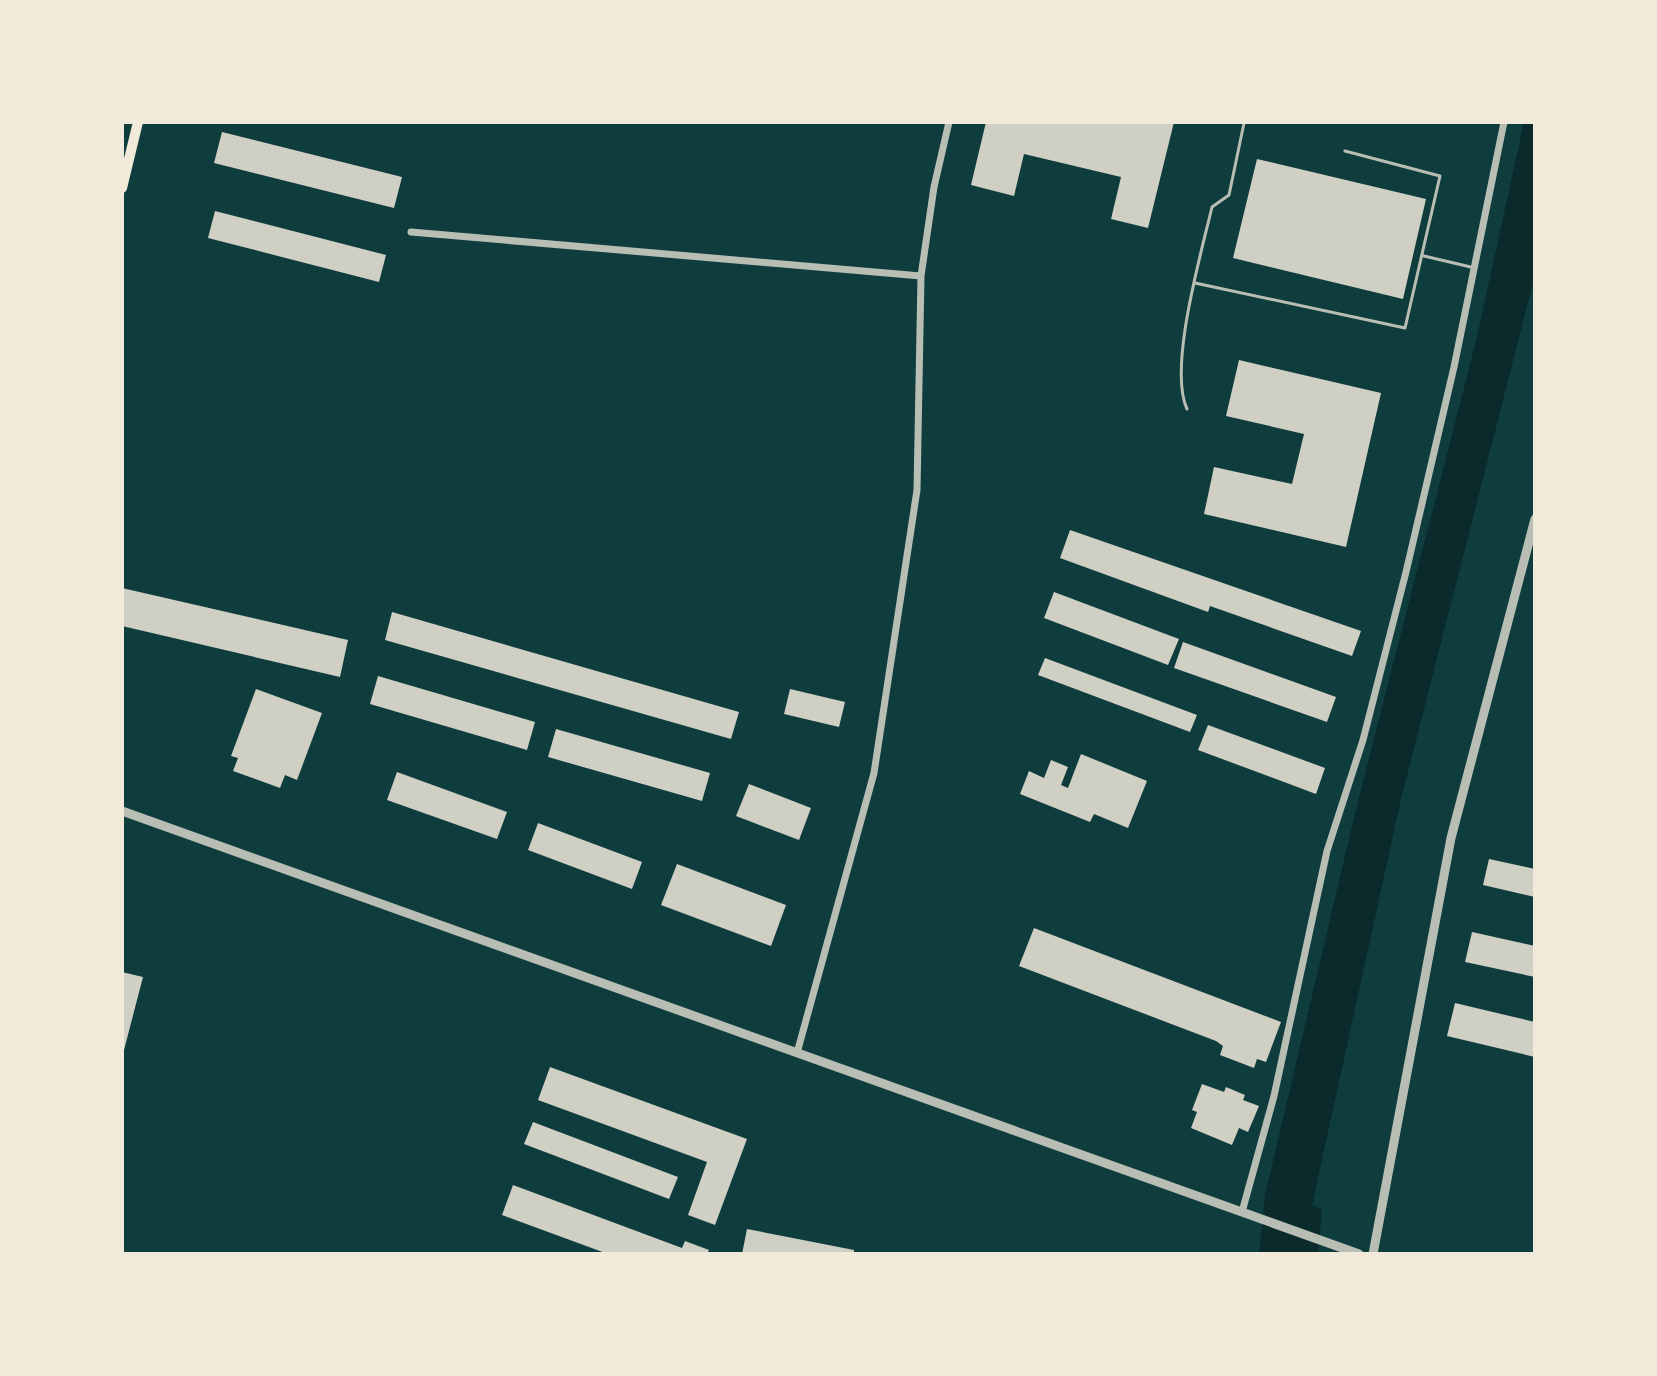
<svg xmlns="http://www.w3.org/2000/svg" width="1657" height="1376" font-family="'Exo 2',sans-serif">
<rect width="100%" height="100%" fill="#0f3d3e"/>
<!-- water -->
<path fill="#0a2a2b" d="M 1524,122 L 1535,122 L 1535,275 L 1401,799 L 1312,1205 L 1322,1209 L 1318,1254 L 1259,1254 L 1265,1195 L 1357,805 L 1476,341 Z"/>
<!-- building -->
<path fill="#cfcfc3" d="M 986,122 L 1174,122 L 1148,228 L 1111,219 L 1121,177 L 1024,154 L 1014,196 L 971,185 Z
M 222,132 L 402,177 L 394,208 L 214,163 Z
M 1257,159 L 1426,199 L 1403,299 L 1233,258 Z
M 215,211 L 386,255 L 379,282 L 208,238 Z
M 1239,360 L 1381,393 L 1346,547 L 1204,514 L 1214,467 L 1292,484 L 1304,434 L 1226,416 Z
M 1070,530 L 1361,631 L 1352,656 L 1210,606 L 1208,612 L 1060,558 Z
M 122,588 L 348,640 L 340,677 L 122,626 Z
M 1054,592 L 1179,639 L 1168,665 L 1044,618 Z
M 392,612 L 739,712 L 731,739 L 385,640 Z
M 1183,642 L 1336,697 L 1327,722 L 1174,668 Z
M 1045,658 L 1197,715 L 1190,732 L 1038,675 Z
M 378,676 L 535,722 L 527,750 L 370,704 Z
M 256,689 L 322,713 L 297,780 L 285,775 L 280,788 L 233,771 L 238,758 L 231,756 Z
M 790,689 L 845,702 L 839,727 L 784,714 Z
M 1208,725 L 1325,768 L 1316,794 L 1198,750 Z
M 556,729 L 710,773 L 702,801 L 548,757 Z
M 1081,754 L 1147,781 L 1128,828 L 1094,814 L 1090,822 L 1020,794 L 1029,771 L 1044,778 L 1051,760 L 1068,767 L 1061,785 L 1068,788 Z
M 397,772 L 507,812 L 497,839 L 387,800 Z
M 749,784 L 811,808 L 799,840 L 736,816 Z
M 538,823 L 642,862 L 632,889 L 528,850 Z
M 1489,859 L 1535,869 L 1535,897 L 1483,885 Z
M 677,864 L 786,905 L 771,946 L 661,905 Z
M 1034,928 L 1281,1022 L 1266,1062 L 1257,1059 L 1254,1068 L 1220,1055 L 1223,1046 L 1216,1041 L 1019,966 Z
M 1472,932 L 1535,946 L 1535,977 L 1465,962 Z
M 122,972 L 143,977 L 123,1054 L 122,1054 Z
M 1455,1003 L 1535,1022 L 1535,1057 L 1447,1036 Z
M 550,1067 L 747,1139 L 715,1225 L 688,1215 L 707,1162 L 538,1100 Z
M 1202,1084 L 1224,1092 L 1226,1087 L 1245,1095 L 1243,1100 L 1259,1106 L 1248,1132 L 1239,1128 L 1232,1145 L 1191,1128 L 1197,1112 L 1192,1110 Z
M 533,1122 L 678,1177 L 669,1199 L 524,1144 Z
M 513,1185 L 682,1248 L 685,1241 L 709,1250 L 707,1254 L 608,1254 L 502,1215 Z
M 747,1229 L 854,1250 L 854,1254 L 742,1254 Z"/>
<g fill="none" stroke-linecap="round" stroke-linejoin="round">
<!-- service -->
<path stroke="#b8beb3" stroke-width="3" d="M 1424,256 L 1475,268
M 1195,283 L 1405,328 L 1440,176 L 1345,151
M 1187,409 C 1168,368 1201,254 1212,207 L 1229,195 L 1244,123"/>
<!-- minor -->
<path stroke="#b8beb3" stroke-width="7" d="M 411,232 L 921,276
M 797,1053 L 874,773 L 917,490 L 921,276 L 934,187 L 949,122
M 1242,1212 L 1274,1096 L 1327,851 L 1363,740 L 1406,572 L 1454,367 L 1504,122"/>
<!-- tertiary -->
<path stroke="#b8beb3" stroke-width="9" d="M 122,811 L 1359,1254
M 1373,1254 L 1451,838 L 1535,519"/>
<!-- secondary -->
<path stroke="#f1e9da" stroke-width="10" d="M 122,188 L 138,122"/>
</g>
<!-- border -->
<rect width="1657" height="1376" fill="none" stroke="#f1e9da" stroke-width="248"/>
</svg>
